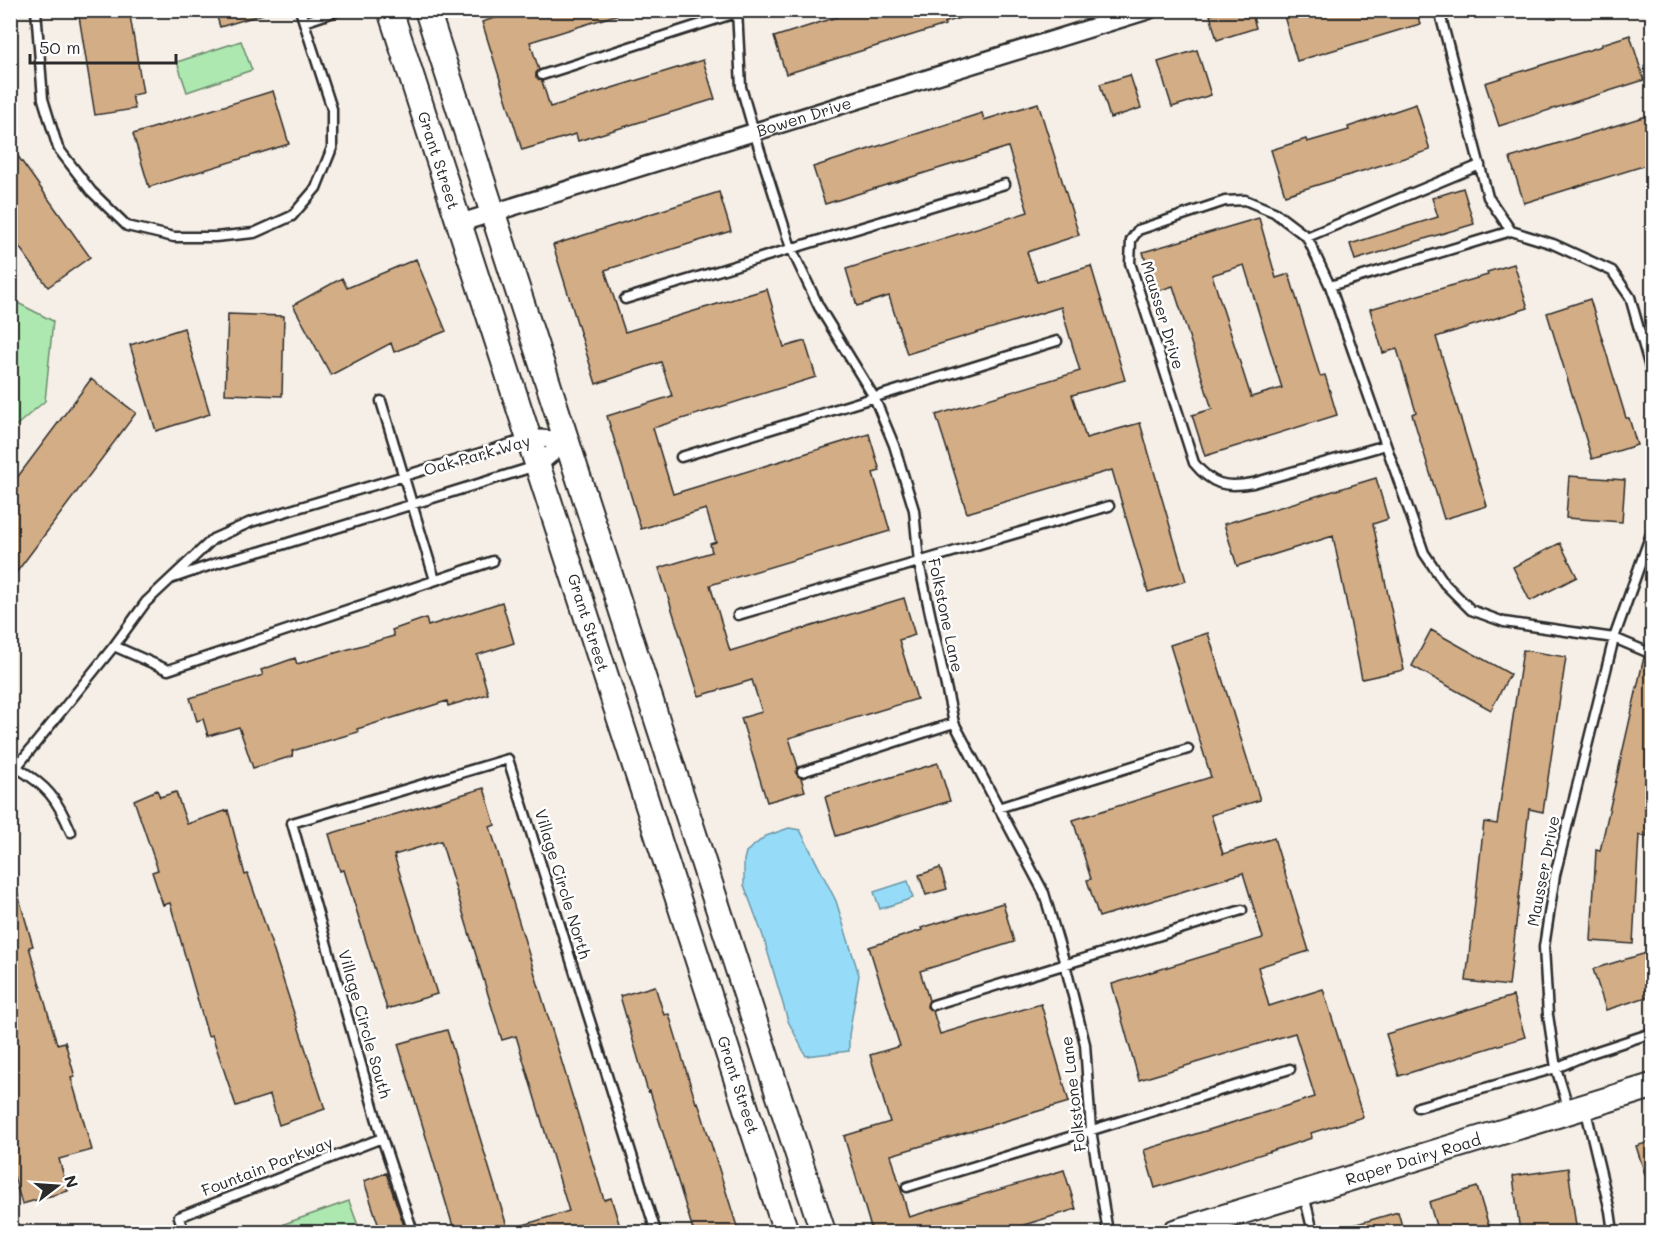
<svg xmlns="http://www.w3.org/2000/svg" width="1663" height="1243" font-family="Mali,sans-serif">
<rect width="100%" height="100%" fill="#f6efe7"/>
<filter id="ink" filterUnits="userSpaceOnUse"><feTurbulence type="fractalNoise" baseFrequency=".0167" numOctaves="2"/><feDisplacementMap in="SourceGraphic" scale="12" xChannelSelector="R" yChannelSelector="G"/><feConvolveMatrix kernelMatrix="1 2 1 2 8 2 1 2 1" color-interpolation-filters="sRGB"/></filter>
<g filter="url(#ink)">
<!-- green -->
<path fill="#ace8af" stroke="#6c8a6d" stroke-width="1.5" d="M 241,41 L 252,70 L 187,92 L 177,62 Z
M 10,299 L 53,321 L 45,401 L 11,430 Z
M 349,1201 L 360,1231 L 354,1232 L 287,1232 L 284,1224 Z"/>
<!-- water -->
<path fill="#96dcf8" stroke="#6b95a6" stroke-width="1.5" d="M 789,828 L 800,830 L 836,901 L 859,975 L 849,1035 L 849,1051 L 806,1056 L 788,1021 L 763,936 L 744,885 L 744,860 L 746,852 L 766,836 Z
M 908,881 L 913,898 L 880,909 L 874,892 Z"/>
<!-- building -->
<path fill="#d3ad85" stroke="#2b2b2b" stroke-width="1.5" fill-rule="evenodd" d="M 78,10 L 129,10 L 143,93 L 132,95 L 135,109 L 95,115 Z
M 215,10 L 262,10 L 263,14 L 220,27 Z
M 520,10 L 619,10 L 619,14 L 530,42 L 539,70 L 536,73 L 536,77 L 542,81 L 550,107 L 703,60 L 715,99 L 578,141 L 576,134 L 522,150 L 482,22 Z
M 859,10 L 972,10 L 973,14 L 944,23 L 945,25 L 786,74 L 774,37 Z
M 1226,10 L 1251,10 L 1256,28 L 1217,40 L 1210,15 Z
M 1302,10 L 1416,10 L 1420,24 L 1297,61 L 1284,16 Z
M 1630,35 L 1644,80 L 1499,126 L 1485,83 L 1602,46 L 1602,44 Z
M 1197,50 L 1211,95 L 1172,107 L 1158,62 Z
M 1130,75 L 1141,108 L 1110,118 L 1100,84 Z
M 273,91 L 289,144 L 149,187 L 133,134 Z
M 1038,103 L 1079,235 L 1027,252 L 1037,282 L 1091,266 L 1125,380 L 1072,395 L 1086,438 L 1140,423 L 1186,581 L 1148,592 L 1112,470 L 967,513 L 936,415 L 1080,371 L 1061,307 L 907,354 L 889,296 L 857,306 L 846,269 L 1028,212 L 1008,147 L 825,204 L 813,167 L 982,113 L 984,120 Z
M 1416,104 L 1430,150 L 1285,195 L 1271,150 L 1306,139 L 1307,142 L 1349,130 L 1348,127 Z
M 1653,114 L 1653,163 L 1524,203 L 1510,158 Z
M 10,145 L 90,257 L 48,287 L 10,234 Z
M 1463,188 L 1474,224 L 1355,260 L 1350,244 L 1438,217 L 1432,198 Z
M 719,192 L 731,231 L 605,270 L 625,332 L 767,289 L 784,347 L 805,341 L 816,377 L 653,428 L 673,494 L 869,434 L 880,471 L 873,473 L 890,531 L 710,585 L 730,651 L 904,598 L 915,635 L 899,640 L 917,699 L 789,738 L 798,767 L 796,773 L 801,778 L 805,791 L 767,802 L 741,718 L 762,712 L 752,680 L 699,696 L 659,568 L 712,552 L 710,544 L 716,542 L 706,509 L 641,529 L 607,416 L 672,396 L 661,362 L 596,384 L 553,245 Z
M 1259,218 L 1276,278 L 1289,274 L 1320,376 L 1325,375 L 1337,415 L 1205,456 L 1192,415 L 1212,409 L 1173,286 L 1155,292 L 1143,252 ZM 1244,265 L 1282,388 L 1251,397 L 1212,275 Z
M 416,259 L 446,331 L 394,352 L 391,343 L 331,375 L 293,305 L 342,278 L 347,288 Z
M 1514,264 L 1528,308 L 1436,337 L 1487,506 L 1444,519 L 1412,414 L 1416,412 L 1397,349 L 1383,353 L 1370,309 L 1488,275 L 1487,272 Z
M 1590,299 L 1626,418 L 1629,418 L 1637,445 L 1592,459 L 1547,313 Z
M 228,314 L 284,316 L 282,396 L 225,394 Z
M 184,328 L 210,414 L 156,431 L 130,345 Z
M 91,379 L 136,413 L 10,581 L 10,487 Z
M 1569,476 L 1625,480 L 1622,522 L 1566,518 Z
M 1376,478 L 1388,519 L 1373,524 L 1404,670 L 1362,679 L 1333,536 L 1237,566 L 1224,524 Z
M 1560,543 L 1577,577 L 1530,601 L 1513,567 Z
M 502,602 L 514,643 L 477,655 L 488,694 L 448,706 L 447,701 L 357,729 L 358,732 L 292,751 L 293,756 L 253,768 L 239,727 L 208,736 L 203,719 L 197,721 L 190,698 L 263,675 L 261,670 L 295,658 L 297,664 L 394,636 L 392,630 L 426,618 L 428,626 Z
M 1431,630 L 1510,674 L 1491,710 L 1412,666 Z
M 1208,633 L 1260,800 L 1211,815 L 1223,854 L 1274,838 L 1309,951 L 1258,967 L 1269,1006 L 1323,989 L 1363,1117 L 1311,1133 L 1312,1138 L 1155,1188 L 1144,1150 L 1315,1097 L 1295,1033 L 1139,1080 L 1112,984 L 1263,938 L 1243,873 L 1099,917 L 1087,880 L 1091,879 L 1073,820 L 1211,777 L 1170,645 Z
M 1523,650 L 1566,657 L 1543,812 L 1529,809 L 1509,986 L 1466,981 L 1484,822 L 1497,824 Z
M 1644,657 L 1653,660 L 1653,810 L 1646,837 L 1639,835 L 1633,944 L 1591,941 L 1596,850 L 1600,851 Z
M 938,763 L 950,801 L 836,836 L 825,797 Z
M 484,788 L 495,825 L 490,827 L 604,1200 L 611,1198 L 622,1233 L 510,1233 L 510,1229 L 569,1211 L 516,1036 L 502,1040 L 441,841 L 394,855 L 437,994 L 387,1009 L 344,870 L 340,871 L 329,834 Z
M 157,790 L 160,797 L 176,792 L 187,824 L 228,810 L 245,875 L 248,874 L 266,927 L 325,1109 L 279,1125 L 270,1095 L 236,1106 L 212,1035 L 208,1036 L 170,903 L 163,905 L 152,872 L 158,870 L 134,800 Z
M 940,868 L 947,889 L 926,895 L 919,875 Z
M 15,884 L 33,946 L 29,947 L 57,1044 L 65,1042 L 75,1077 L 71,1078 L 92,1150 L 59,1159 L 68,1191 L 22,1204 L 10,1163 L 10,885 Z
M 1003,903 L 1014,942 L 920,971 L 929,1000 L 927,1007 L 933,1011 L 940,1034 L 1041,1004 L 1069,1102 L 891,1155 L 909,1217 L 1064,1170 L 1076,1209 L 998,1233 L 870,1233 L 871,1228 L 844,1136 L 890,1122 L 870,1055 L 900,1046 L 869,947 L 922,930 L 921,928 Z
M 1653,951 L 1653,995 L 1606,1010 L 1593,969 Z
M 655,986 L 664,1015 L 669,1014 L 696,1103 L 698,1102 L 739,1233 L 694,1233 L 650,1091 L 648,1092 L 620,996 Z
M 1513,996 L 1525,1037 L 1399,1076 L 1386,1034 Z
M 447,1030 L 509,1233 L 455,1233 L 398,1044 Z
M 1653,1141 L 1653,1187 L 1649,1187 L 1636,1146 Z
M 1568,1168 L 1577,1233 L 1520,1233 L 1513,1176 Z
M 386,1173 L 403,1223 L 406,1233 L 381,1233 L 364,1181 Z
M 1477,1187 L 1491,1233 L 1438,1233 L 1429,1202 Z
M 1398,1212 L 1404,1233 L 1344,1233 L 1343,1228 Z"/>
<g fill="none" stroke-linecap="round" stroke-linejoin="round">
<defs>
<path id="lane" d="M 36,10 L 43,99 L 58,148 L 91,191 L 127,226 L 174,237 L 215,237 L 254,233 L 292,216 L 316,188 L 332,148 L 332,109 L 300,10
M 737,10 L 741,87 L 754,132 L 791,248 L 819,307 L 874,397 L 894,445 L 914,510 L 919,563 L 954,723 L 1044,893 L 1065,964 L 1085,1044 L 1091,1130 L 1108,1232
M 1439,10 L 1488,197 L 1511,231 L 1553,244 L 1612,271 L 1630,297 L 1652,375
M 304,22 L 340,10
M 542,75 L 742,11
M 1307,237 L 1480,165
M 1330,286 L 1511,231
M 625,299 L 1005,184
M 381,401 L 435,580
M 1386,445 L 1253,483 C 1225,488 1212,485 1194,463 L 1130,263 L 1131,240 L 1138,230 L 1225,201 L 1245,200 L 1274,212 L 1307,237 L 1330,286 L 1424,553 L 1445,584 L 1471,610 L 1504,622 L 1614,638 L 1652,654
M 681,457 L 1057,341
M 173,578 L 220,562 L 262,551 L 536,466
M 738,615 L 1109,506
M 114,646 L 168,670 L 493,561
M 16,767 C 47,786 57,798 71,832
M 802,772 L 954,723
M 10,775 L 114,646 L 146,602 L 213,539 L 251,522 L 527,439
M 998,808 L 1188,749
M 933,1005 L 1242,910
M 1418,1107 L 1556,1068 L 1591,1053 L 1652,1033
M 1585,1107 L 1610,1211 L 1613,1232
M 1569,1110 L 1556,1068 L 1548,1015 L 1544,947 L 1555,875 L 1614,638 L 1652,531
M 907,1187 L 1290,1069
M 1304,1195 L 1313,1232
M 184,1232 L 179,1217 L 382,1138
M 413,1232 L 382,1138 L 292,823 L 508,759 L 656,1232"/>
<g id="street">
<path id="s1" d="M 460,223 L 1149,10"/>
<path d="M 529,438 L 567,440"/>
<path d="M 538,465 L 567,440"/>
</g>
<g id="secondary">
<path id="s2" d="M 390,10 L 786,1232"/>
<path d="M 427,10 L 823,1232"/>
<path id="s3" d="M 1175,1232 L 1652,1086"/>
</g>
</defs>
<!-- lane casing -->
<use href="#lane" stroke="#2b2b2b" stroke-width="13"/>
<!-- street casing -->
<use href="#street" stroke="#2b2b2b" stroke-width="21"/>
<!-- secondary casing -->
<use href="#secondary" stroke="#2b2b2b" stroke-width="28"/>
<!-- lane -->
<use href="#lane" stroke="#fff" stroke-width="8"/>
<!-- street -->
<use href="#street" stroke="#fff" stroke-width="16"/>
<!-- secondary -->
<use href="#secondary" stroke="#fff" stroke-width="24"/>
</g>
</g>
<g text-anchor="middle" stroke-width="5" stroke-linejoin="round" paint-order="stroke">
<!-- street labels -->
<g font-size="16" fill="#2b2b2b" stroke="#fff">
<text dy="6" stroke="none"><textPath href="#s1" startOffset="360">Bowen Drive</textPath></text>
<text dy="6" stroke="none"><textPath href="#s2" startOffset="158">Grant Street</textPath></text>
<text transform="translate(1163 315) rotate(73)" y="6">Mausser Drive</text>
<text transform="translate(477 455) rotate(-16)" y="6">Oak Park Way</text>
<text transform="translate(946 615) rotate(78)" y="6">Folkstone Lane</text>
<text dy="6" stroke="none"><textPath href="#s2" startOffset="644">Grant Street</textPath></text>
<text transform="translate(1543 871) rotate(-79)" y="6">Mausser Drive</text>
<text transform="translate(563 884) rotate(73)" y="6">Village Circle North</text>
<text transform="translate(365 1024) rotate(74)" y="6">Village Circle South</text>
<text dy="6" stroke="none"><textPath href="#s2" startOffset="1130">Grant Street</textPath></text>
<text transform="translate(1073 1094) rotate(-97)" y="6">Folkstone Lane</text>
<text dy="6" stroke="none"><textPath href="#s3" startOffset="249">Raper Dairy Road</textPath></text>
<text transform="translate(267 1166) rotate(-21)" y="6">Fountain Parkway</text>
</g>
</g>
<!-- margin -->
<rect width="1663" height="1243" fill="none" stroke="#fff" stroke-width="36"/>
<rect x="18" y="18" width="1627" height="1207" fill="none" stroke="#2b2b2b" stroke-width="2" filter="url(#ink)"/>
<!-- north arrow -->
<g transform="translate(57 1186) rotate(73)" stroke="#ffffff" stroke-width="4.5" paint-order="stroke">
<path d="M0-4.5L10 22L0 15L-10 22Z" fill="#2b2b2b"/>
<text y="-9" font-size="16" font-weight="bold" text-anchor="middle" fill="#2b2b2b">N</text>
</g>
<!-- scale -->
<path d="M30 54v9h146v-9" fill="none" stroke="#2b2b2b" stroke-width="3"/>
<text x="39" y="54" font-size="18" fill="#2b2b2b" stroke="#ffffff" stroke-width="4.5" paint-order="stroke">50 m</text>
</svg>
